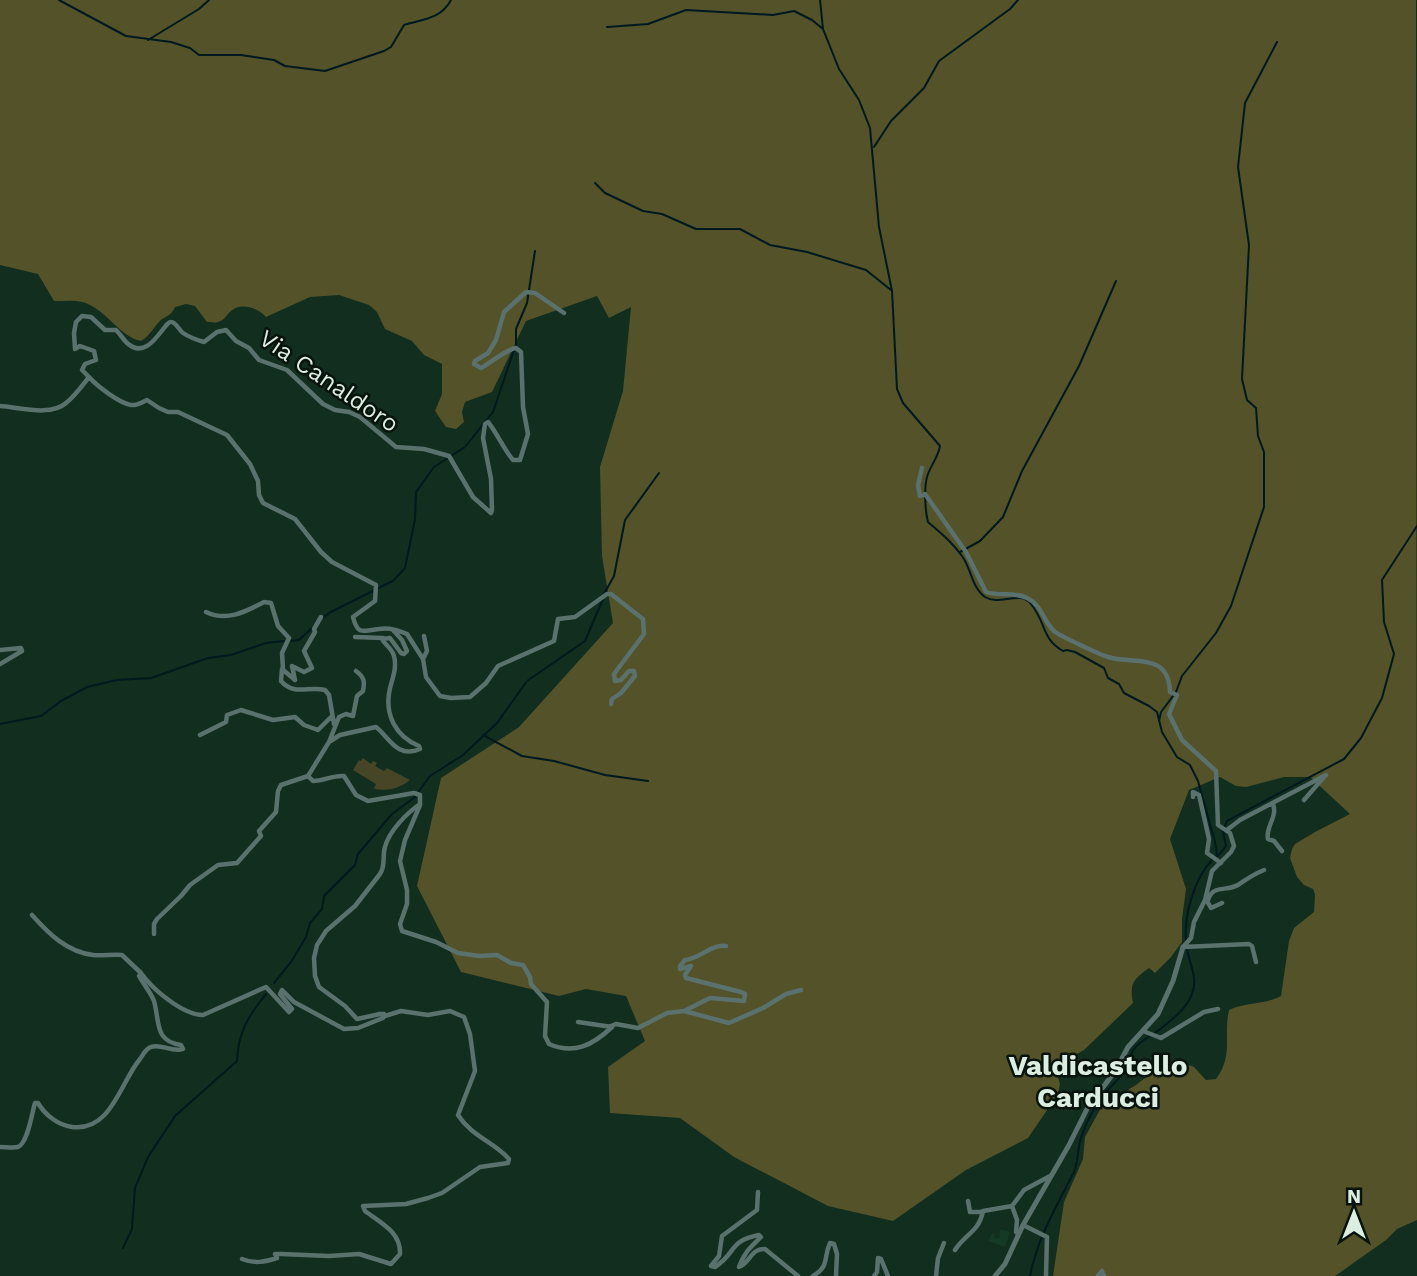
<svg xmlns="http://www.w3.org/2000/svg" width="1417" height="1276" font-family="'Work Sans',sans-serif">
<rect width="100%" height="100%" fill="#112e1f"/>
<!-- built -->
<path fill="#143925" d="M 1000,1229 L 1010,1232 L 1005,1247 L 988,1241 L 992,1233 L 995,1234 L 994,1238 L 999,1239 Z"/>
<!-- green -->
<path fill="#464526" d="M 363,758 L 371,764 L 373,761 L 377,763 L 375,766 L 384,771 L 387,768 L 410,780 C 399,789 388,791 374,789 L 376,784 L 353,770 L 359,760 L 361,761 Z"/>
<!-- forest -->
<path fill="#535229" d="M 0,0 L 1416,0 L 1417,1220 L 1397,1229 L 1386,1240 L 1335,1276 L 1053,1276 L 1064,1202 L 1083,1159 L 1085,1137 L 1102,1106 L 1136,1085 L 1159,1067 L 1184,1063 L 1194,1067 L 1206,1080 L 1216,1079 C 1234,1054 1223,1037 1229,1010 C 1246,1002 1265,1005 1281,996 L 1289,941 L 1294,928 L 1314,912 L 1315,894 L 1313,889 L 1304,885 L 1297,877 L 1290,858 L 1292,849 L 1295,844 L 1315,832 L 1350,814 L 1310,777 L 1284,777 L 1246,787 L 1236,786 L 1220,777 L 1189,790 L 1170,839 L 1186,889 L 1182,919 L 1182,942 L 1171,957 L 1155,973 L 1149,968 C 1134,979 1129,983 1133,1003 L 1084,1050 L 1055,1067 L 1060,1084 L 1058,1094 L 1028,1138 L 966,1170 L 893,1221 L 828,1206 L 734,1157 L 680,1118 L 610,1113 L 608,1067 L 645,1041 L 626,996 L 586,989 L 559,996 L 461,972 L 417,886 L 441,778 L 519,727 L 613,623 L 602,556 L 600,467 L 623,391 L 631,307 L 609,318 L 597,296 L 526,321 L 492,392 L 465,402 L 462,412 L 464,422 L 456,429 L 446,427 L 435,411 L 442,394 L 442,364 L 424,355 L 412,341 L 385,329 L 377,312 L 369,305 L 339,295 L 310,297 L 266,317 C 258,308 241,302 231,311 C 226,315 225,320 218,322 C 217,323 208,322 207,322 L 195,306 L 186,304 L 175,307 C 171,315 169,315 162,319 C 154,326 151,335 141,341 C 118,336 106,308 82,302 C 74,300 63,301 54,301 L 38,274 L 0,265 Z"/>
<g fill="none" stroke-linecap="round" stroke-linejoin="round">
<!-- stream -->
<path stroke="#00191e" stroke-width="2" d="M 59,0 L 126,36 L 171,42 L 190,48 L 199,55 L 241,55 L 274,60 L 285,66 L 325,71 L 384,51 L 391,47 L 404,25 C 423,19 441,19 451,0
M 820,0 L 823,29 L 839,69 L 859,100 L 870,128 L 879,227 L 892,291 L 897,389 L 903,403 L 940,446 C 938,458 930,466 927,477 C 924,488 925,511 928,522 C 941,533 952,542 962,556 C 971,568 972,588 985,597 C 999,606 1020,590 1031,604 C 1047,624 1041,638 1063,651 L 1067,650 L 1075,652 L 1104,668 L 1108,678 L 1119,684 L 1124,693 L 1149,706 L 1157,712 L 1162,732 L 1177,757 L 1190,765 L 1198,781 L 1215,842 L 1217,856
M 607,27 L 648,24 L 686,10 L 773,15 L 794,11 L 812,20 L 823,29
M 148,40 L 199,9 L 209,0
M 874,147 L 891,121 L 924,88 L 939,61 L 1010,9 L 1018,0
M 595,183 L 605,193 L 643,211 L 662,214 L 696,229 L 740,229 L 770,245 L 807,252 L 866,270 L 891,290
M 516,345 L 516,329 L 527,303 L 535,251
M 960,552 L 980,541 L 1003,517 L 1022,471 L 1079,366 L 1116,281
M 378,588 L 393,581 L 405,568 L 415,519 L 416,492 L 434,467 L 465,447 L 493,412 L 514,350
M 604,594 L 614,576 L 625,520 L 659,473
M 323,618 L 329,613 L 373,591
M 290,641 L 299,640 L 314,626
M 1176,692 L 1182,676 L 1216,633 L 1231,606 L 1264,507 L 1264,452 L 1258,436 L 1256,408 L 1247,400 L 1242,379 L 1249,245 L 1238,167 L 1245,103 L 1277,42
M 1159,721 L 1161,712 L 1173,696
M 0,724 L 41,716 L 61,701 L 87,687 L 117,680 L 151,678 L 208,658 L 231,655 L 266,643 L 284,641
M 483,735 L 522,756 L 554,761 L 605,775 L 648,781
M 419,791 L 430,776 L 463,755 L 497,723 L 527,681 L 585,641 L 603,599
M 1218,856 L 1226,846 L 1223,831 L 1227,821 L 1344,759 L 1361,738 L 1382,698 L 1394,654 L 1384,622 L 1382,580 L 1417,526
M 1186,941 C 1184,915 1194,878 1213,859
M 274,983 L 291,962 L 306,937 L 310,923 L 322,909 L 324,896 L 355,865 L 358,854 L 392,814 L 415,797
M 1155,1033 C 1172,1020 1197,1003 1194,978 C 1193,969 1189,959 1187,950
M 123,1248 L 132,1229 L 135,1188 L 148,1157 L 175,1116 L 237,1061 C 238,1032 249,1015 266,994
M 1030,1276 C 1037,1239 1057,1205 1074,1172 C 1079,1160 1077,1147 1082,1135 C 1086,1123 1094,1108 1102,1097 C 1108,1088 1117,1082 1123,1073 C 1135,1052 1126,1051 1150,1036"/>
<!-- minor -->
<path stroke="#5a716d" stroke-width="4.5" d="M 89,377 L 82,370 L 85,364 L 96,360 L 94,351 L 80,346 L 75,349 L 74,333 L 76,322 L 82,316 L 91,317 L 105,330 L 116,330 C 120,334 123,339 127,343 C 149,363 164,321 171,322 C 176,322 179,330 183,333 C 189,337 197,340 204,342 L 217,332 L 226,330 L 236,341 L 249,348 L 259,360 L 287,370 L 323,404 L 335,410 L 349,412 L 360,417 L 396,447 L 424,449 L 449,456 L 473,497 L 491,513 L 492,510 L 491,479 L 483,438 L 485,424 L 488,422 C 497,433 503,448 513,460 L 520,460 L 528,434 L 523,407 L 521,352 L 516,348 C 506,349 491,363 481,368 L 474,364 L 475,361 L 488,353 L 496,340 L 504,312 L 526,292 L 535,293 L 564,313
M 0,406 C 19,407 50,417 66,403 C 75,396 82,386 89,377 C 97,386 119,403 131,405 C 137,406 142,402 147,400 L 159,408 L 168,412 L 178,412 L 227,435 L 250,464 L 258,481 L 259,495 L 263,503 L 295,519 L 321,552 L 332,562 L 376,585 L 375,601 L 353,617 C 358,637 364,630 379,629 C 389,627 398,630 407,634 L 423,659 L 426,677 L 440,696 L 451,698 L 470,697 L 486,683 L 498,666 L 554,641 L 558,619 L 575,617 L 607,594 L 611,594 L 643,619 L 644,634 L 614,674 L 615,681 L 621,680 L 629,671 L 634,671 L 635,676 L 621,693 L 612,699 L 611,704
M 922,468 L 918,485 L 920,496 L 925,494 L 966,552 L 986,592 C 1000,597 1014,591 1027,598 C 1042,605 1043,621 1054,631 C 1058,635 1101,655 1108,657 C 1132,665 1169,651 1170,692 L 1177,695 L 1169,714 L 1182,740 L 1216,771 L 1218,825 L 1230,833 L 1234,846 L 1231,852 L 1212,871 L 1205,900 L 1194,922 L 1191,938 L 1183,947
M 206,612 C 227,622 245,612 264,602 L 271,603 L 278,626 L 289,638 L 282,653 L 283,669
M 321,617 L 314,629 L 315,632 L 304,651 L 312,668 L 304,672 L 292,666 L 295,680 L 282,669 L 281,681 C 294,696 308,686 325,690 L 329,695 L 334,724
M 355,637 L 383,638
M 0,650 L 21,648 L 22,651 L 0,664
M 423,659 L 427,651 L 424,636
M 356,671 C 364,677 365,681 363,691 L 357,696 L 353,716 L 346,714 L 339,717 L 329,742 L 308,776 L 313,781 C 324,781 333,775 344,776 L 356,795 L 368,801 L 414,793 L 420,795 L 420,804
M 200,735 L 226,722 L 227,715 L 241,710 L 273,720 L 295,717 L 304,725 L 318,730 L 332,716
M 329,742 L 340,735 L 376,727 C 389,737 397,759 420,749 L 419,746 C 395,736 384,714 390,688 C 393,677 397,667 394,656 C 392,648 385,645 382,639 L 390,638 L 401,653 L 404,654 L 407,651 L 402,640 L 393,630
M 1193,797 L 1193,792 L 1199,795 L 1209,839 L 1207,853 L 1221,863
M 1304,800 L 1324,777
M 1273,804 C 1278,817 1265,827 1268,839 L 1274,841 L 1282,851
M 420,805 L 405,840 L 400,861 L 407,890 L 407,904 L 400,924 L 402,931 L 436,942 L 458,953 L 479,956 L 497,955 L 511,963 L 523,965 L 530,977 L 531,984 L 547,1002 L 545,1036 L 549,1044 C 574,1055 593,1045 612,1027 L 578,1022
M 1227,830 L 1240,820 L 1326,775
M 1208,900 C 1213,884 1226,892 1238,885 C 1248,878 1252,875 1264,870
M 1207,901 L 1211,908 L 1222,903
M 32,915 C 48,933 67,952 93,955 C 103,956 113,954 122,955 L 141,973
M 154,934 L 154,924 L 157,919 L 181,896 L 190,885 L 218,865 L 237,863 L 261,836 L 259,831 L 276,812 L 278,791 L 281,785 L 308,776
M 1183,947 L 1249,944 L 1252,946 L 1256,962
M 684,1011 L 729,1023 L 763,1008 L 786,994 L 801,990
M 611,1026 L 616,1024 L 638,1028 L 667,1013 L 684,1011 L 710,998 L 744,1001 L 745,994 L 741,992 L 686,978 L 685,975 L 691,966 L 680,969 L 680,966 L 685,960 C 700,959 710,944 726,946
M 1143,1031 L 1161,1038 L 1204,1012 L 1218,1009
M 0,1147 C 5,1147 13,1148 18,1147 C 28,1143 32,1112 35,1103 L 38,1103 C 45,1115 58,1125 72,1127 C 111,1132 120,1083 140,1059 C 143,1055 146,1048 151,1047 C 161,1043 172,1053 183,1049 L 181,1045 C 154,1041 160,1022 154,1001 C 150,991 144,985 139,976 L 141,973 C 152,989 183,1015 203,1015 L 266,987 L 289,1012 L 292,1009 L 280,994 L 282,990 L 294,1002 L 344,1029 L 358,1028 L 383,1018 L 384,1014 L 380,1014 L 357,1019 L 345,1006 L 319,987 L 315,976 L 314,958 L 317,945 L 326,931 L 355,906 L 380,874 C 386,865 382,856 385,847 C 389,831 407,813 420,804
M 758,1192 L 757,1210 L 722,1236 L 719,1256 L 711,1266 L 715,1267 C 737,1253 728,1241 759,1235 L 761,1237 C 751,1247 745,1251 739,1267 C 750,1263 751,1248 765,1249 L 798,1276
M 968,1201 L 970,1212 L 981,1212
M 1012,1206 L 1017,1220 L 1016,1232 L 1018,1234
M 1023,1225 L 1047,1237 L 1046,1276
M 955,1250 C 965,1234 979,1232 983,1211 L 1012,1206 L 1024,1190 L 1050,1176
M 242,1259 C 254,1264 265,1262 277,1258 L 275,1254 L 281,1254 L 329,1256 L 359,1254 L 391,1264 L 400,1254 C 401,1232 381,1223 365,1211 L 363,1206 L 406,1204 L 428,1198 L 442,1193 L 480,1167 L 508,1163 L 509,1159 C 493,1141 472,1137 458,1115 L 475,1071 L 470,1034 L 464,1017 L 450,1011 L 428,1015 L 401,1011 L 385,1016
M 813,1276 C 830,1266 823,1258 830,1243 L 834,1244 L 837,1254 L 836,1276
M 874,1276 L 877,1272 L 878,1258 L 881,1259 L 888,1276
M 936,1276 L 938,1258 L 944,1243
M 1098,1276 L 1102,1271 L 1104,1276"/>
<!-- tertiary -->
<path stroke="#5a716d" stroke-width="5" d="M 995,1276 L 1005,1264 L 1023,1225 L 1069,1145 L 1088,1107 L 1116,1070 L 1128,1047 L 1158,1014 L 1173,981 L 1183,947"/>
</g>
<g text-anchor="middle" stroke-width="5" stroke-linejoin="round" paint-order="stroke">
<!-- street labels -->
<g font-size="24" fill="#dcede2" stroke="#07130c">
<text transform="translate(329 381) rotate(34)" y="8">Via Canaldoro</text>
</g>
<!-- quarter labels -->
<g font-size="28" font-weight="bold" fill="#dcede2" stroke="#07130c">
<text x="1098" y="1075">Valdicastello<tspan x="1098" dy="32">Carducci</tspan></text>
</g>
</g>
<!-- north arrow -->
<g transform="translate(1354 1213)" stroke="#07130c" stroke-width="5" paint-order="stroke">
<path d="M0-5L12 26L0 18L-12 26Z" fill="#dcede2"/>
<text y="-10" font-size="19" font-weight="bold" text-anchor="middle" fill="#dcede2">N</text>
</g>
</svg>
